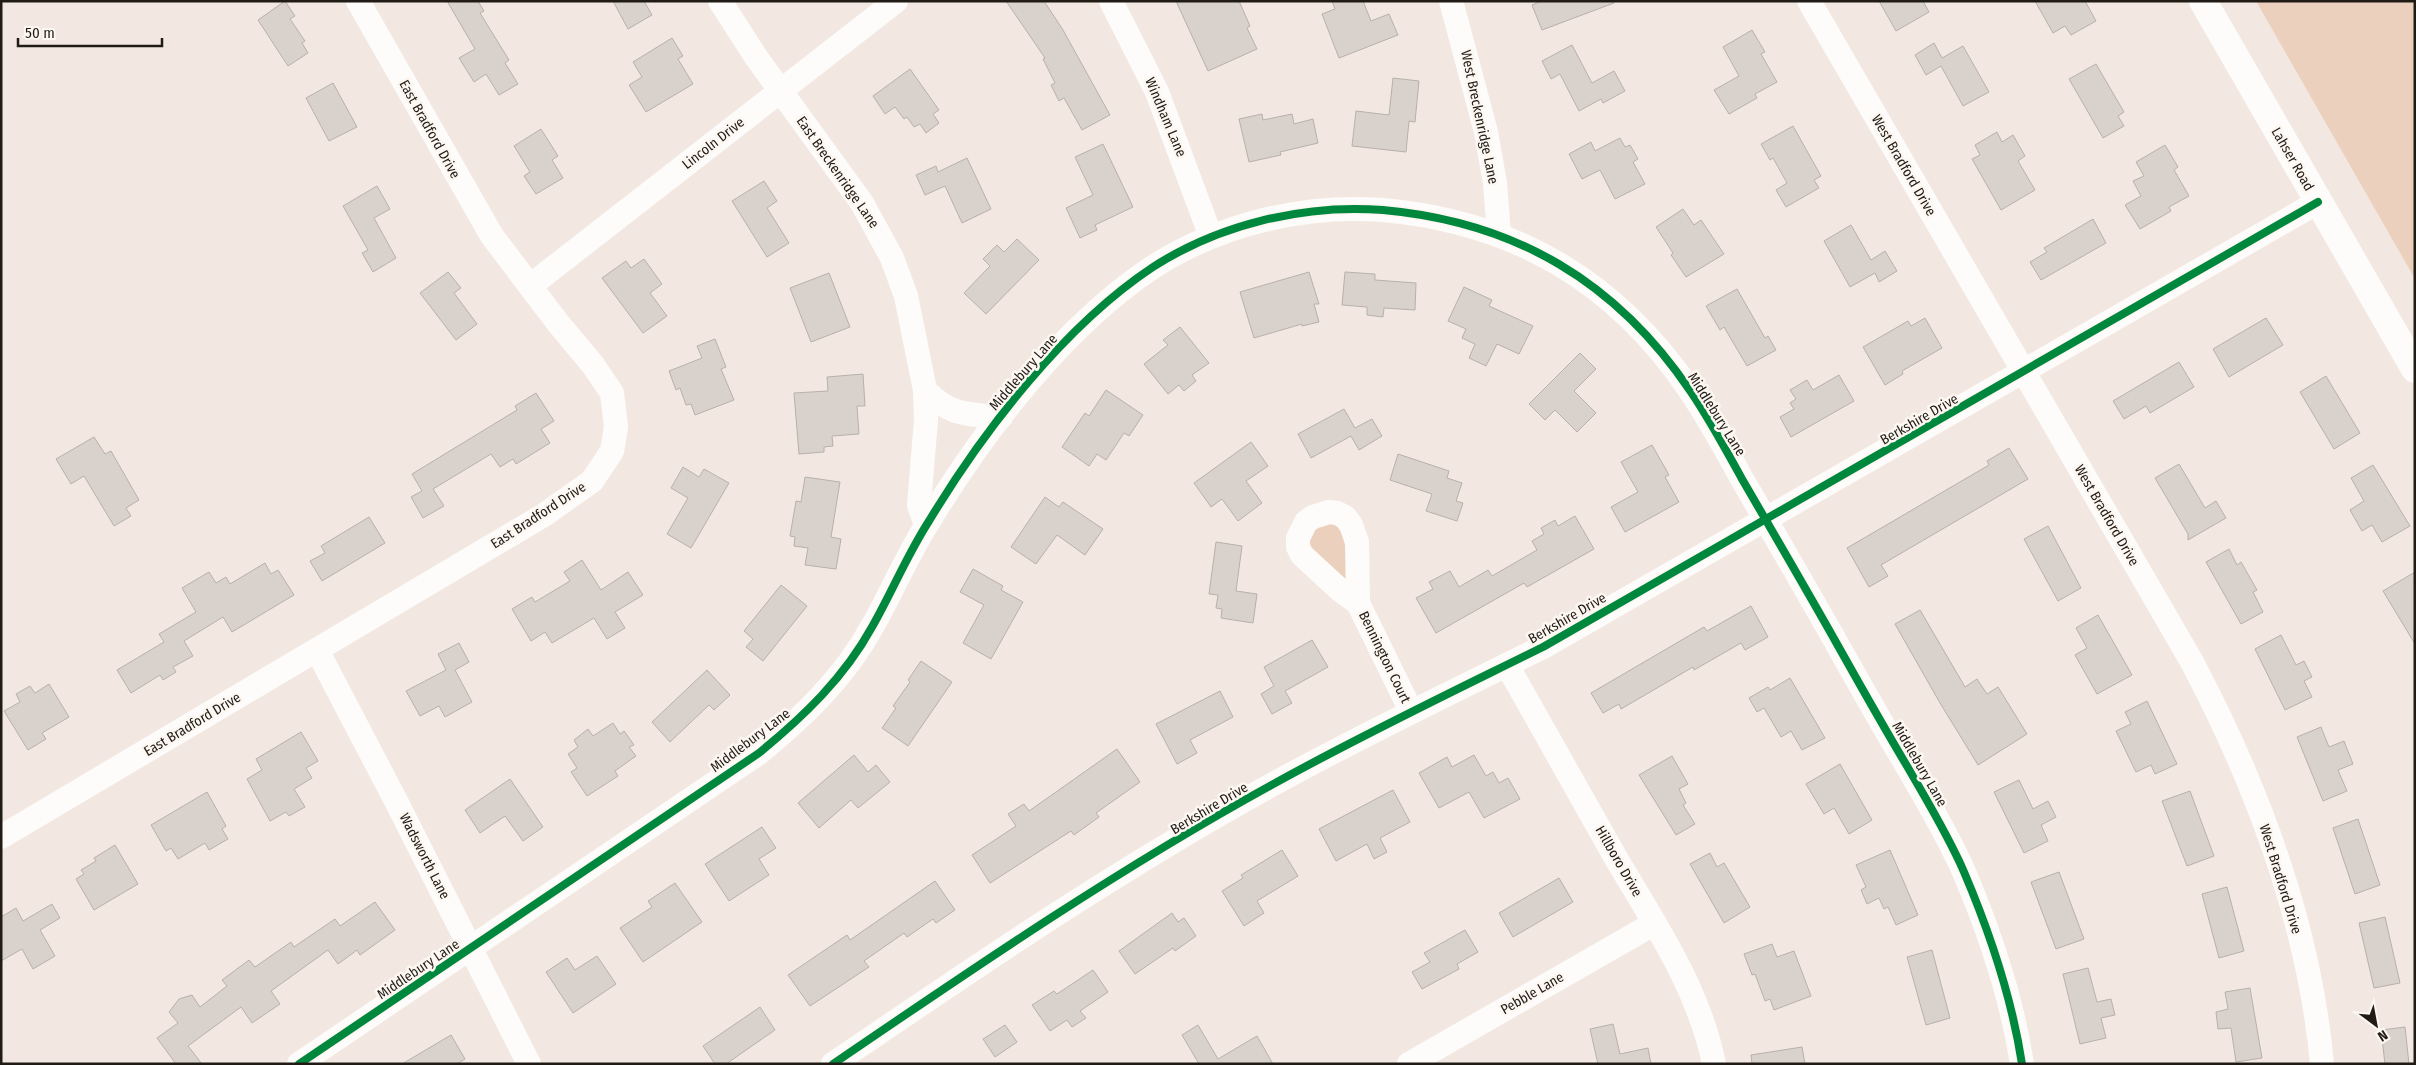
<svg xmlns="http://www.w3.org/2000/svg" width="2416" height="1065" font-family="'Fira Sans Condensed',sans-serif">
<rect width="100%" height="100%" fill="#f2e8e1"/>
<!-- green -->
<path fill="#ebd1bd" d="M 2256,1 L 2415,1 L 2415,279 Z
M 1322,520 L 1342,526 L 1351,584 L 1311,554 L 1306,535 Z"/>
<!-- building -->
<path fill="#d9d1cb" stroke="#b8b0ab" d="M 285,1 L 295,16 L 290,19 L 305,41 L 302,43 L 308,53 L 288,66 L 258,20 Z
M 447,1 L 478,1 L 484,11 L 480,13 L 509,60 L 505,63 L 518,84 L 499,95 L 486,74 L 474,82 L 459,58 L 475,49 Z
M 613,1 L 644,1 L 652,15 L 628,29 Z
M 1006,1 L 1044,1 L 1063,30 L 1110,115 L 1082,130 L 1064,98 L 1059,101 L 1051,85 L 1055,83 L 1043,59 L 1045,58 Z
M 1176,1 L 1239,1 L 1250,26 L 1247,28 L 1257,49 L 1208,71 Z
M 1332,1 L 1363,1 L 1371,21 L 1389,14 L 1398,35 L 1339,58 L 1322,14 L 1335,9 Z
M 1542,1 L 1613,1 L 1614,3 L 1542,30 L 1532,5 Z
M 1879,1 L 1923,1 L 1929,12 L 1896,31 Z
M 2035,1 L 2085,1 L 2096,21 L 2071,35 L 2065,26 L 2053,33 Z
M 1752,30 L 1765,52 L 1761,54 L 1777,82 L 1755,94 L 1757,98 L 1729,114 L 1714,90 L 1739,76 L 1723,47 Z
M 672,38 L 683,56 L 678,59 L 693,84 L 646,112 L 629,85 L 642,77 L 633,62 Z
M 1934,43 L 1942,58 L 1963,46 L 1989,92 L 1963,106 L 1941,66 L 1926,75 L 1915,55 Z
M 1572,45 L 1592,83 L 1614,71 L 1625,91 L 1603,103 L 1601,99 L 1579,111 L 1560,74 L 1551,79 L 1542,61 Z
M 2096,64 L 2124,112 L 2118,116 L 2124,126 L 2103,138 L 2069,79 Z
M 910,69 L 939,110 L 933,114 L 939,123 L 926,133 L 920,124 L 914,127 L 907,117 L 904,119 L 895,107 L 885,114 L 873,96 Z
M 1393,78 L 1419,81 L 1415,122 L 1409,121 L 1406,152 L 1352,146 L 1356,111 L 1389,115 Z
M 333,83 L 357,127 L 329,141 L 306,98 Z
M 1262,114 L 1263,120 L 1292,114 L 1294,124 L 1313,119 L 1318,143 L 1280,152 L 1281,155 L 1249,162 L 1239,119 Z
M 1793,126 L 1821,176 L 1814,180 L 1819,188 L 1786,207 L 1776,190 L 1787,183 L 1773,158 L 1770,160 L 1761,144 Z
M 541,129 L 558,156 L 552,160 L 563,178 L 536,194 L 524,176 L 530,172 L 514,146 Z
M 1997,132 L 2002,142 L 2013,135 L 2025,156 L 2018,161 L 2035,190 L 2001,210 L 1972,159 L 1980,155 L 1975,145 Z
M 1620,138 L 1625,147 L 1630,145 L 1638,159 L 1633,162 L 1645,184 L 1615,199 L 1600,170 L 1582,179 L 1569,154 L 1591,142 L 1595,151 Z
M 1103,144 L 1133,207 L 1095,225 L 1097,230 L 1080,238 L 1066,208 L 1093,195 L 1075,157 Z
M 2165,145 L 2178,167 L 2174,170 L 2189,196 L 2169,207 L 2171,211 L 2140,229 L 2125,205 L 2141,196 L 2133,181 L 2144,176 L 2136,162 Z
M 967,158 L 991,209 L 962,223 L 945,186 L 925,195 L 916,175 L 936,166 L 938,172 Z
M 764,181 L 777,201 L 767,208 L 789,243 L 767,257 L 732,201 Z
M 377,186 L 390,209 L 374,218 L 396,258 L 373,272 L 362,253 L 368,250 L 343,206 Z
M 1683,209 L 1694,225 L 1701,220 L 1724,254 L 1686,277 L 1671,255 L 1673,253 L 1656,227 Z
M 2093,219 L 2106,243 L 2041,280 L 2030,262 L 2047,252 L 2044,248 Z
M 1851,225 L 1871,260 L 1885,251 L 1897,271 L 1879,282 L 1875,273 L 1850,287 L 1824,241 Z
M 1017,239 L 1039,260 L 986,314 L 964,293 L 990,266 L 983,259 L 997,245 L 1004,252 Z
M 644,259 L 662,284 L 650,293 L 667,316 L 643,333 L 602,278 L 626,261 L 631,268 Z
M 448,272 L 461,288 L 454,293 L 477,324 L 456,340 L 420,293 Z
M 1309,272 L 1319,304 L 1314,304 L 1319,322 L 1302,326 L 1302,324 L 1254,338 L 1240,292 Z
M 1345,272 L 1375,274 L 1375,280 L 1416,283 L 1415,310 L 1384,308 L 1383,317 L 1367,315 L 1367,307 L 1342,305 Z
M 829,273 L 850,327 L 811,342 L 790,288 Z
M 1464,287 L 1492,300 L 1489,306 L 1533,326 L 1519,354 L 1497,344 L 1486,366 L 1469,358 L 1475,344 L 1462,338 L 1466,329 L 1448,321 Z
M 1737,289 L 1765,338 L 1768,336 L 1776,350 L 1747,366 L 1724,327 L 1720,330 L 1706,306 Z
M 1925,318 L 1942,348 L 1902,371 L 1903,374 L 1885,385 L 1863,347 L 1908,321 L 1911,326 Z
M 2266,318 L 2283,345 L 2229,377 L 2213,349 Z
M 1180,327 L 1209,363 L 1192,375 L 1196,381 L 1184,391 L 1179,385 L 1168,394 L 1144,364 L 1168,345 L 1163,340 Z
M 715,339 L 726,367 L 721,369 L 734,400 L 695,415 L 691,404 L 686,405 L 680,388 L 676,390 L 669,371 L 702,358 L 697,346 Z
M 1580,353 L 1596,369 L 1574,391 L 1596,413 L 1577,432 L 1555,410 L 1545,420 L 1529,404 Z
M 2179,362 L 2194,387 L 2150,413 L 2146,406 L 2124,419 L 2113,401 Z
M 863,374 L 865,406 L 857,406 L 859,434 L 832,436 L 833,446 L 824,447 L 824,452 L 799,454 L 794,393 L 828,391 L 827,377 Z
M 1839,375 L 1854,401 L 1791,437 L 1780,417 L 1794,409 L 1790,403 L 1796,399 L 1790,390 L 1807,380 L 1813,390 Z
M 2326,376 L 2360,433 L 2334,449 L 2300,392 Z
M 1106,390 L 1143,415 L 1129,436 L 1124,433 L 1106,460 L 1097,454 L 1089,466 L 1062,447 L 1085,413 L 1089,416 Z
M 536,393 L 554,421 L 541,429 L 550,443 L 516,464 L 513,459 L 500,467 L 491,454 L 433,489 L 444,506 L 423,518 L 411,497 L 422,491 L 412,474 L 517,410 L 515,406 Z
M 1344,409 L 1355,428 L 1372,419 L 1382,436 L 1359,450 L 1351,436 L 1311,458 L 1298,434 Z
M 94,437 L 105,454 L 111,451 L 139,500 L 126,508 L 131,516 L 114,526 L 84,476 L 71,484 L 56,459 Z
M 1251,442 L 1268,466 L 1246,481 L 1262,503 L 1238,521 L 1222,499 L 1211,507 L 1194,483 Z
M 1652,445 L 1669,475 L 1665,477 L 1679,502 L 1625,532 L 1611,507 L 1638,492 L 1621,462 Z
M 2009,448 L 2028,479 L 1881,565 L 1888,576 L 1869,587 L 1847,548 L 1989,465 L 1987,461 Z
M 1398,454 L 1449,471 L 1447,478 L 1462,483 L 1456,501 L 1463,503 L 1457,521 L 1426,511 L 1432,494 L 1390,480 Z
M 2179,464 L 2205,508 L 2216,501 L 2226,518 L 2188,540 L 2188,534 L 2155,478 Z
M 2373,465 L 2410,526 L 2382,542 L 2372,525 L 2362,531 L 2350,510 L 2364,501 L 2351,478 Z
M 683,467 L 699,477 L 704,469 L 729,483 L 691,548 L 667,534 L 688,498 L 671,488 Z
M 805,477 L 840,482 L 831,537 L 841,539 L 836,569 L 805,565 L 808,548 L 794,546 L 795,537 L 790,536 L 796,501 L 801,502 Z
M 1045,497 L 1059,507 L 1063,502 L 1103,529 L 1085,555 L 1057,535 L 1036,564 L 1011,547 Z
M 1575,516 L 1594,549 L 1527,587 L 1524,583 L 1436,633 L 1416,598 L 1433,589 L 1429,582 L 1450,571 L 1459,587 L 1488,570 L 1492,576 L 1537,550 L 1532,541 L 1544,534 L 1541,528 L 1555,520 L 1558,526 Z
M 369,517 L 385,543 L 322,581 L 310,561 L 325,553 L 321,546 Z
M 2048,526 L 2081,588 L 2058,601 L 2024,539 Z
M 1216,542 L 1242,546 L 1236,591 L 1257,594 L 1253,623 L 1221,618 L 1222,609 L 1216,608 L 1218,595 L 1209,594 Z
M 2229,549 L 2237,565 L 2241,562 L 2257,590 L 2253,592 L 2263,612 L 2241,624 L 2206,562 Z
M 582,560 L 601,590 L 628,572 L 643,595 L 615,612 L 625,628 L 607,639 L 594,618 L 552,643 L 545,632 L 531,641 L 512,609 L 532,597 L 535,602 L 570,581 L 564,572 Z
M 265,563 L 271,574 L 278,570 L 294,595 L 232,632 L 223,617 L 184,641 L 193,656 L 173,667 L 176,672 L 163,680 L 160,675 L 131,693 L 117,670 L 164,642 L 159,634 L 196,612 L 182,588 L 209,572 L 216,583 L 226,577 L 230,584 Z
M 973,569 L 1003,586 L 1001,590 L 1023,602 L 991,659 L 963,643 L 984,605 L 960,592 Z
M 2415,572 L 2415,644 L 2383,591 Z
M 781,585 L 807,606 L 763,661 L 746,647 L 753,639 L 744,631 Z
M 1751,606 L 1768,637 L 1745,650 L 1741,643 L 1694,670 L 1693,667 L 1621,709 L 1619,704 L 1603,713 L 1591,693 L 1704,627 L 1707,631 Z
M 1920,610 L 1965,687 L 1977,679 L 1987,694 L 1998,687 L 2027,734 L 1978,765 L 1940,703 L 1895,624 Z
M 2098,615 L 2132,675 L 2097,694 L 2075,655 L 2087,648 L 2076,628 Z
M 2281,635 L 2296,665 L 2304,661 L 2312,677 L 2304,681 L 2312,697 L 2285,710 L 2255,649 Z
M 1312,640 L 1328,667 L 1285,691 L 1292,703 L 1272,714 L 1261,694 L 1274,686 L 1264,667 Z
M 459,643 L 469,662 L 455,670 L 472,702 L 445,717 L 439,706 L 420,716 L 406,691 L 446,670 L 438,654 Z
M 921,661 L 952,682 L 908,746 L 882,728 L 896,708 L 893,706 L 910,682 L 908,680 Z
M 707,670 L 730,695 L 714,710 L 709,705 L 670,742 L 652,722 Z
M 1790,678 L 1825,738 L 1802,750 L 1791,731 L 1781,737 L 1764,708 L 1757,712 L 1749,698 L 1768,687 L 1770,690 Z
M 49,684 L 69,717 L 42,733 L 46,739 L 28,750 L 4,711 L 20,702 L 16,694 L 30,686 L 35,693 Z
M 1220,691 L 1233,717 L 1190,740 L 1197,753 L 1177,764 L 1156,724 Z
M 2147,701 L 2177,764 L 2155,774 L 2151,765 L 2136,772 L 2116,731 L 2131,724 L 2125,712 Z
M 613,723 L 620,734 L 624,731 L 634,745 L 629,747 L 636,756 L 615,771 L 618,776 L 587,796 L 571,772 L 577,768 L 568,754 L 578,747 L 574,740 L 588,729 L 593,736 Z
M 2321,727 L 2329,747 L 2344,741 L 2353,764 L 2338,770 L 2347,791 L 2323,801 L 2297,737 Z
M 301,732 L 318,761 L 306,768 L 312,778 L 294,789 L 305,807 L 289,816 L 286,812 L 270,821 L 247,779 L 262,770 L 256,759 Z
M 1117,749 L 1140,782 L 1096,813 L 1099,817 L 1074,835 L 1071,831 L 990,883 L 972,855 L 1016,826 L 1008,814 L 1024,804 L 1029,811 Z
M 854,755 L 868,772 L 876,765 L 890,782 L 858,808 L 851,800 L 819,828 L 798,803 Z
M 1474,755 L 1486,776 L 1493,772 L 1499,783 L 1508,778 L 1520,799 L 1484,818 L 1469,792 L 1439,808 L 1419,773 L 1447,757 L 1452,767 Z
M 1672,756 L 1688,784 L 1679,789 L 1686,803 L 1683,805 L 1695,824 L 1676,835 L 1639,775 Z
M 1840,764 L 1872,820 L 1849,834 L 1834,808 L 1824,814 L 1806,784 Z
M 510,779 L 543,827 L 523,841 L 505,816 L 480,833 L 465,810 Z
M 2019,780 L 2033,809 L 2048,801 L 2056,817 L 2041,825 L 2048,841 L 2024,853 L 1994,792 Z
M 1393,790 L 1410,822 L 1380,838 L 1387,852 L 1374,859 L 1367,844 L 1336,861 L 1319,829 Z
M 2190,791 L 2214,856 L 2187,866 L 2162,801 Z
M 207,792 L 226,826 L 222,829 L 228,839 L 209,850 L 205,843 L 178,859 L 171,848 L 166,851 L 151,825 Z
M 2358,819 L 2380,885 L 2355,894 L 2333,828 Z
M 762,827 L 776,848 L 759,859 L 769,875 L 729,901 L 705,864 Z
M 115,845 L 138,884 L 94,910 L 76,879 L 84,874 L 81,870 L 96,861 L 94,858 Z
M 1282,850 L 1298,876 L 1257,901 L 1264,913 L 1244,926 L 1222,891 L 1243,878 L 1241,875 Z
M 1890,850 L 1918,915 L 1896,925 L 1888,907 L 1884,909 L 1879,898 L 1867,904 L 1861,890 L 1866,887 L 1856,865 Z
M 1710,853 L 1717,867 L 1724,863 L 1750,907 L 1724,923 L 1690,864 Z
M 2059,872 L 2084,939 L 2056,949 L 2031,882 Z
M 1559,878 L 1573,902 L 1513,937 L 1499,913 Z
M 935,881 L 955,910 L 936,923 L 933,919 L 907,937 L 904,933 L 864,961 L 869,967 L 810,1006 L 788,975 L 847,935 L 850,940 Z
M 675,883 L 702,922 L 643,962 L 620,928 L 652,907 L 648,901 Z
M 2227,887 L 2244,951 L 2219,958 L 2202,894 Z
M 375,902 L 395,930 L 360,955 L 357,950 L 338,964 L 328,950 L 271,991 L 280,1004 L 252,1023 L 241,1007 L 188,1046 L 202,1064 L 176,1064 L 157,1038 L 178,1023 L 169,1012 L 179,999 L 192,995 L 200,1007 L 227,986 L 222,980 L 249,960 L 255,967 L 291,942 L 294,947 L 335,919 L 340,926 Z
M 52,904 L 60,918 L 40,930 L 55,956 L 33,969 L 22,949 L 1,961 L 1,917 L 16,908 L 23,921 Z
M 1172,913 L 1178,922 L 1184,918 L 1196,936 L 1175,951 L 1173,948 L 1135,974 L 1119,951 Z
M 2385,917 L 2400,983 L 2374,988 L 2359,923 Z
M 1465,930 L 1478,952 L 1457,964 L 1459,969 L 1422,989 L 1412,972 L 1430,962 L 1424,953 Z
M 1772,944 L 1777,957 L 1794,951 L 1811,996 L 1774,1010 L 1770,999 L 1765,1001 L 1755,974 L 1752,975 L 1744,954 Z
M 1932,950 L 1950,1018 L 1926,1025 L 1907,957 Z
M 597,956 L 616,984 L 573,1013 L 546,972 L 567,958 L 575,970 Z
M 2088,968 L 2097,1002 L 2111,999 L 2115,1015 L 2101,1018 L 2106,1038 L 2080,1044 L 2063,974 Z
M 1093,970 L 1108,992 L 1080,1011 L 1086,1018 L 1072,1027 L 1067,1020 L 1050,1031 L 1032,1005 L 1054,991 L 1057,994 Z
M 2250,988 L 2262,1058 L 2236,1062 L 2231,1028 L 2218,1029 L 2216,1012 L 2228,1009 L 2225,992 Z
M 760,1007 L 775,1030 L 726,1064 L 715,1064 L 703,1046 Z
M 1613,1024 L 1620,1054 L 1648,1048 L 1651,1064 L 1598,1064 L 1590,1029 Z
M 1005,1025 L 1017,1042 L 995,1057 L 983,1039 Z
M 1198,1025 L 1218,1059 L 1257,1036 L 1273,1064 L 1199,1064 L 1182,1035 Z
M 2405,1027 L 2409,1064 L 2385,1064 L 2381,1030 Z
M 451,1035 L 465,1059 L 457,1064 L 402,1064 Z
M 1802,1047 L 1805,1064 L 1752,1064 L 1751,1055 Z"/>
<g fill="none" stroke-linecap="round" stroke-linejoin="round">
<!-- minor -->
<path stroke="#fdfcfa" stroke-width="24" d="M 720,1 L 756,57 L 862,203 L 892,258 L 906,296 L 925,390 L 926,420 L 919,505 L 926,525
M 1111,1 L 1157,92 L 1211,237
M 1451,1 L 1486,132 L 1495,183 L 1499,235
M 1809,1 L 2192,662 C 2258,787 2309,923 2322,1064
M 530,286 L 896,1
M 925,390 C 950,416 967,414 1001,417
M 1358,603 L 1340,590 L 1302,555 L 1298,547 L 1298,538 L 1306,522 L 1313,517 L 1329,512 L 1337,513 L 1345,517 L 1351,525 L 1357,542 L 1358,603 L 1411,711
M 317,650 L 396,801 L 529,1064
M 1507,665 C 1544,730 1580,795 1617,860 C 1655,924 1699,989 1714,1064
M 1,837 L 544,515 L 592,481 L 612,451 L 616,427 L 612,393 L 593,365 L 558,323 L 492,236 L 358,1
M 299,1064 L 759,753 C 803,717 844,678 872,627 C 892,592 907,555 929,521 C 984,430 1064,326 1153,267 C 1220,224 1304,204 1383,210 C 1516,222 1617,282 1691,392 C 1710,420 1726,450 1742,479 C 1774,534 1806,589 1837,644 C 1860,685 1883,726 1907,766 C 1927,801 1948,835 1964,872 C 1990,933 2012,999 2022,1064
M 833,1064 C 978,965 1123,866 1277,782 C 1364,734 1454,691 1543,647 L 2318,202
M 1409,1064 L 1655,923"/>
<!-- tertiary -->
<path stroke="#fdfcfa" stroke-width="28" d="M 2203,1 L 2415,369"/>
<defs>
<path id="cycleway" d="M 299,1064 L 759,753 C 803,717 844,678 872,627 C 892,592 907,555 929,521 C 984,430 1064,326 1153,267 C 1220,224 1304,204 1383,210 C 1516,222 1617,282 1691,392 C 1710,420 1726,450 1742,479 C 1774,534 1806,589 1837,644 C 1860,685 1883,726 1907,766 C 1927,801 1948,835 1964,872 C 1990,933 2012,999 2022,1064
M 833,1064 C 978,965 1123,866 1277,782 C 1364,734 1454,691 1543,647 L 2318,202"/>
</defs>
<!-- cycleway casing -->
<use href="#cycleway" stroke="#fdf7f2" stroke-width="11"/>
<!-- cycleway -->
<use href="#cycleway" stroke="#00873e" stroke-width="8"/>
</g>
<g text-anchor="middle" stroke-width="5" stroke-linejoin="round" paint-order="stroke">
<!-- street labels -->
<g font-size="14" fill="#211b16" stroke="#fdf7f2">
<text transform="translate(1166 117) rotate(67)" y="5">Windham Lane</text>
<text transform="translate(1480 117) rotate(78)" y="5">West Breckenridge Lane</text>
<text transform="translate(430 129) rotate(61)" y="5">East Bradford Drive</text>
<text transform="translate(713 143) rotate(-38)" y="5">Lincoln Drive</text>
<text transform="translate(2293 159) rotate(60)" y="5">Lahser Road</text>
<text transform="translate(1904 165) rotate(60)" y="5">West Bradford Drive</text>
<text transform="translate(838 172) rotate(55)" y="5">East Breckenridge Lane</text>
<text transform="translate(1023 372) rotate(-49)" y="5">Middlebury Lane</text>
<text transform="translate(1717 414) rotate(58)" y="5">Middlebury Lane</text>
<text transform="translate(1919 419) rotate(-30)" y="5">Berkshire Drive</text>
<text transform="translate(538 515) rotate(-33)" y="5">East Bradford Drive</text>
<text transform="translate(2107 515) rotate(60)" y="5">West Bradford Drive</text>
<text transform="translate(1567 618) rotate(-30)" y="5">Berkshire Drive</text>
<text transform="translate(1385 657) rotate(64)" y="5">Bennington Court</text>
<text transform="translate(192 724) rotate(-31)" y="5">East Bradford Drive</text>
<text transform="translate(750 740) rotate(-37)" y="5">Middlebury Lane</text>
<text transform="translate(1920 764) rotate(60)" y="5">Middlebury Lane</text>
<text transform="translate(1209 808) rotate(-31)" y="5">Berkshire Drive</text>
<text transform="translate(425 856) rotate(63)" y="5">Wadsworth Lane</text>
<text transform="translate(1619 861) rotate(60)" y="5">Hillboro Drive</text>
<text transform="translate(2281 879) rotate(73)" y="5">West Bradford Drive</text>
<text transform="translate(418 969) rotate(-34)" y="5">Middlebury Lane</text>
<text transform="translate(1532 993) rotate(-30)" y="5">Pebble Lane</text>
</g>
</g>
<!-- border -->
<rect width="2416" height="1065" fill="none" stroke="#211b16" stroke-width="5"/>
<!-- north arrow -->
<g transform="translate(2376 1025) rotate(148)" stroke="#fdf7f2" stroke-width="4" paint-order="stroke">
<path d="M0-4L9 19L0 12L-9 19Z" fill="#211b16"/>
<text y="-8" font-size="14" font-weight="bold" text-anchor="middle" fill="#211b16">N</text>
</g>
<!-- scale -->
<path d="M18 38v8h144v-8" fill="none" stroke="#211b16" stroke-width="2.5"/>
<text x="25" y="38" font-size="15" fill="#211b16" stroke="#fdf7f2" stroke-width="4" paint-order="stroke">50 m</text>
</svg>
